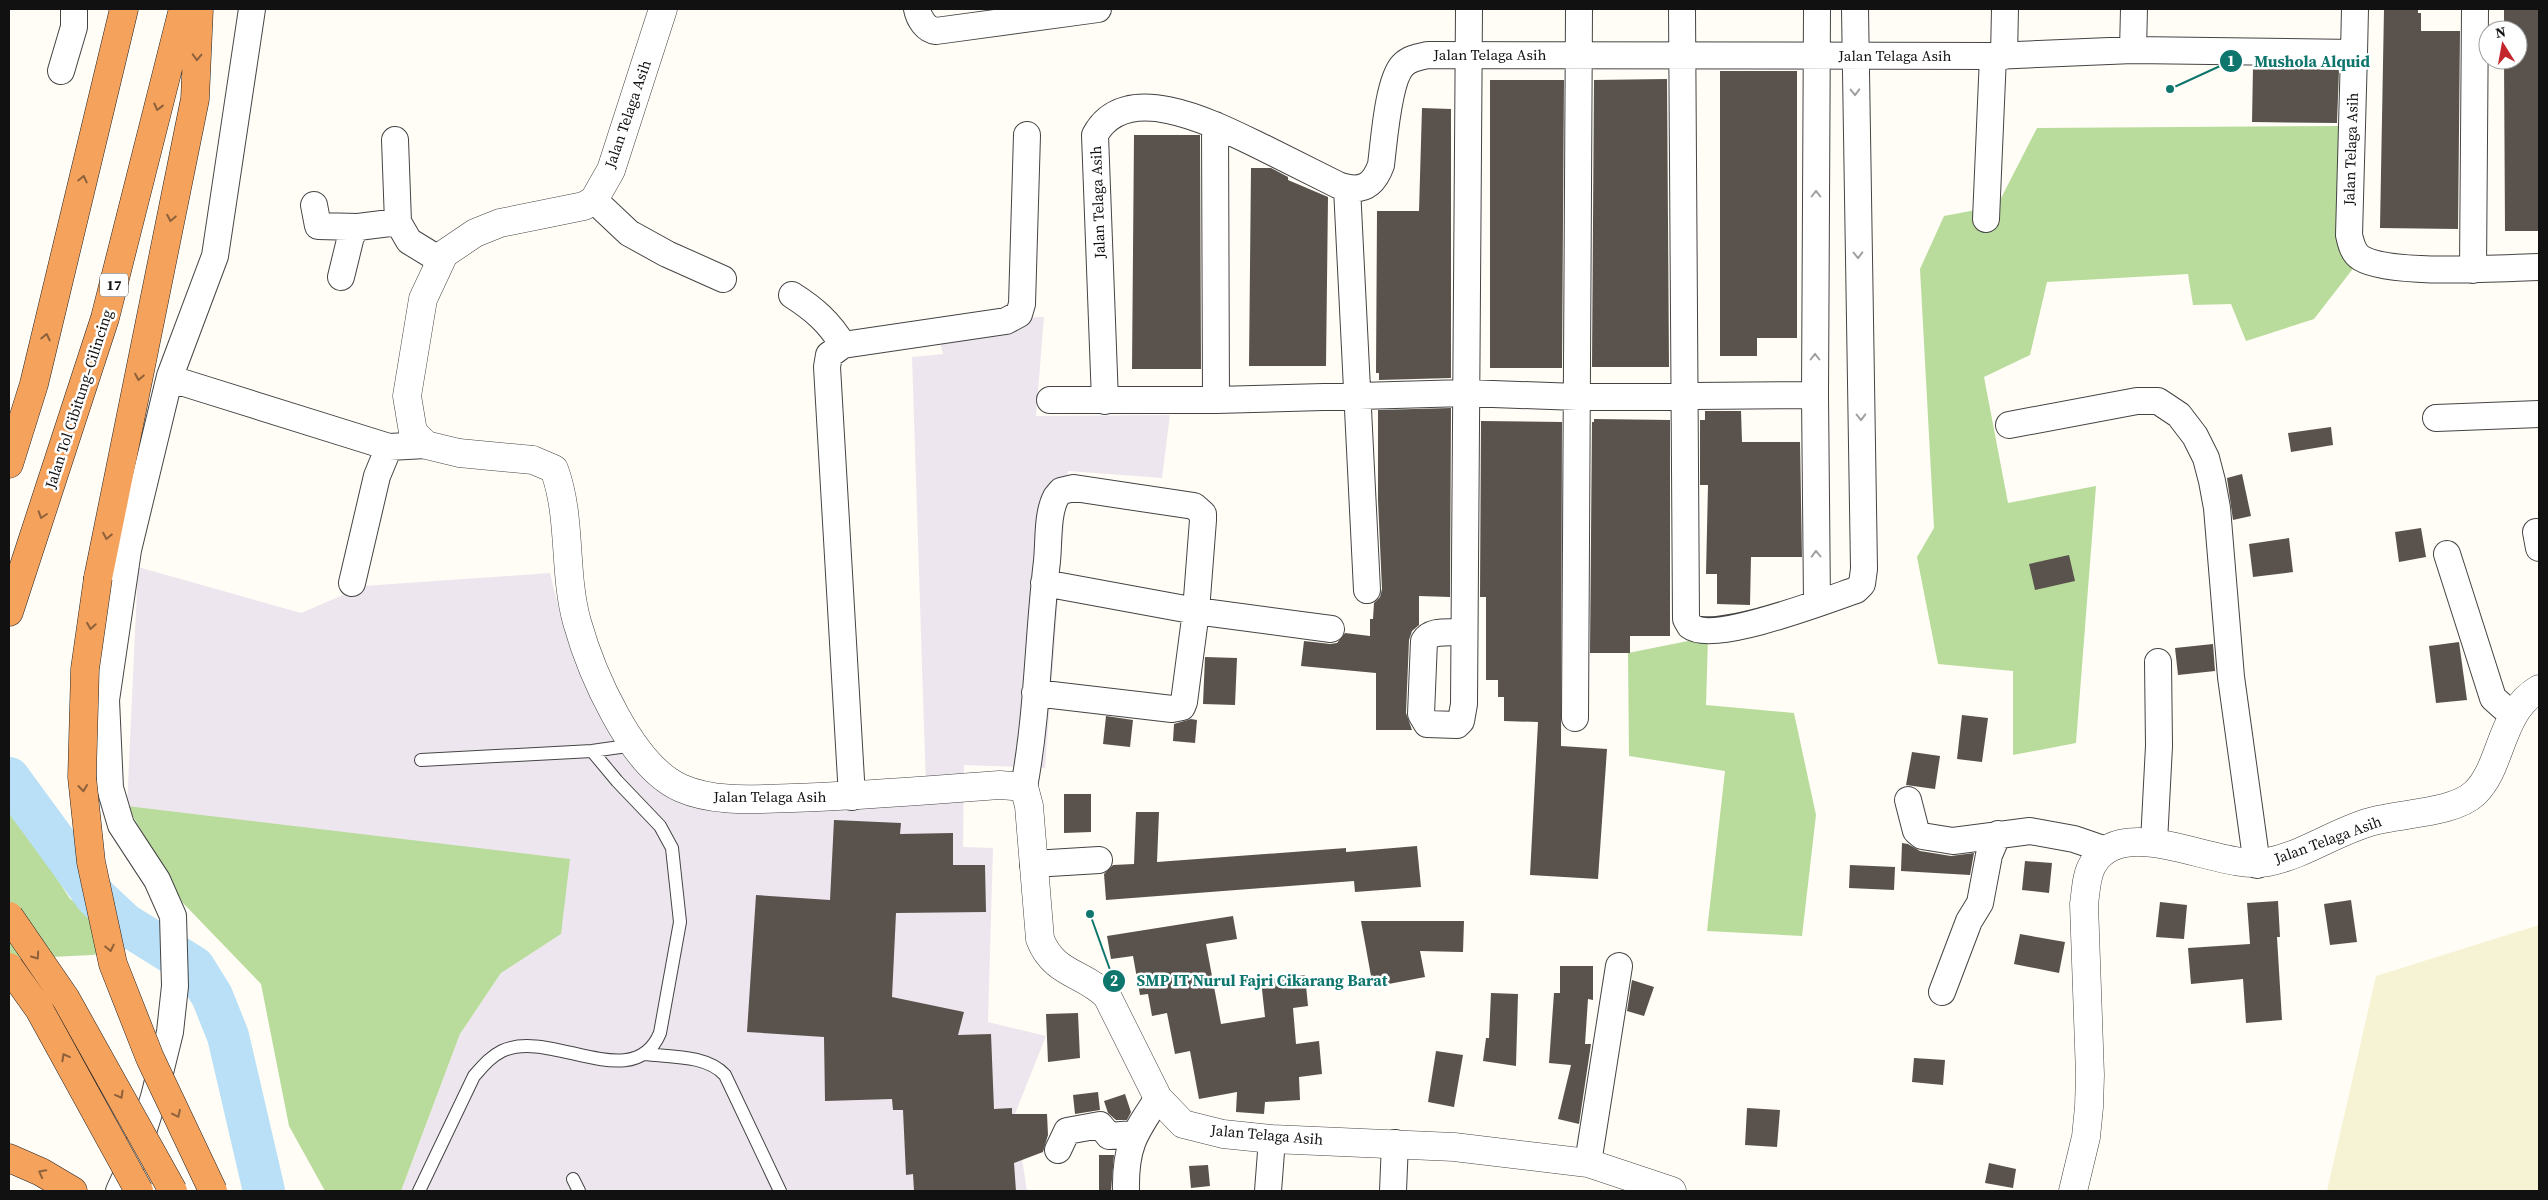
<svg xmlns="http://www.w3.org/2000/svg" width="2548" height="1200" font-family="'Source Serif 4',serif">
<rect width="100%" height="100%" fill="#fffdf5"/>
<!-- industrial -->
<path fill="#eee6ef" d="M 1044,317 L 1036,416 L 1170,415 L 1162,478 L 1068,471 L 1045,768 L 964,765 L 963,847 L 993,848 L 988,1022 L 1046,1036 L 1015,1114 L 1027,1191 L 401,1191 L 460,1034 L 501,973 L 561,934 L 127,806 L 138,567 L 301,613 L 364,586 L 550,573 L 564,630 L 649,774 L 697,794 L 926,789 L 912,357 L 943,354 L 934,319 Z"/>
<!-- farmland -->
<path fill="#f6f3d4" d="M 2539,925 L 2539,1191 L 2327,1191 L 2376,976 Z"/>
<!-- forest -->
<path fill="#b9dc9c" d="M 2341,126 L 2362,257 L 2314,319 L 2246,341 L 2231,304 L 2193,305 L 2188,274 L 2047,282 L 2030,355 L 1984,377 L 2008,503 L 2096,486 L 2076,743 L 2013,755 L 2013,671 L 1938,664 L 1917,557 L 1934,528 L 1920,269 L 1944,216 L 1997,206 L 2037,128 Z
M 1708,637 L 1706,705 L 1794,713 L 1816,815 L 1802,936 L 1707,931 L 1725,771 L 1629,756 L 1628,653 Z
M 9,803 L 70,899 L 153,944 L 92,955 L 9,959 Z
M 127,806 L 570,859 L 561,934 L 501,973 L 460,1034 L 401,1191 L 325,1191 L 289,1126 L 261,984 L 183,903 Z"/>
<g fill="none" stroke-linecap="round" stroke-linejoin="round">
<!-- river -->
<path stroke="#b9e0f7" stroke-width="42" d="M 9,778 L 96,897 L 125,924 L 194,967 L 212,996 L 228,1036 L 264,1191"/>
</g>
<!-- building -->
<path fill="#5a524d" d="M 2384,9 L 2418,9 L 2418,13 L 2421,13 L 2421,31 L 2460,31 L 2458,229 L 2380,228 Z
M 2504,9 L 2539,9 L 2539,231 L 2505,231 L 2504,60 L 2518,60 L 2518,30 L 2504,30 Z
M 2253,67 L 2339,70 L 2337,123 L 2252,122 Z
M 1720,71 L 1797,71 L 1797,338 L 1757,338 L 1757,356 L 1720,356 Z
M 1667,79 L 1669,367 L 1592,367 L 1594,80 Z
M 1490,80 L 1564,80 L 1562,368 L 1490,368 Z
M 1422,108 L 1451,109 L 1451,378 L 1379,380 L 1379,373 L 1376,373 L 1377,211 L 1419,211 Z
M 1134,135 L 1200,135 L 1201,369 L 1132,369 Z
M 1251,168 L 1271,168 L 1288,177 L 1288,180 L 1328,197 L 1326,366 L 1249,366 Z
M 1451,408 L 1450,597 L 1419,596 L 1419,625 L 1412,631 L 1409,640 L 1406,713 L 1412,730 L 1376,730 L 1376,673 L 1301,666 L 1304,641 L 1330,644 L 1337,643 L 1345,633 L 1370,636 L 1370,619 L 1373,619 L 1374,603 L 1380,597 L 1382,589 L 1378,500 L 1378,410 Z
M 1705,411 L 1741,411 L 1742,442 L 1800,442 L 1802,557 L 1751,557 L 1750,605 L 1717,604 L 1717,574 L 1706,574 L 1708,485 L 1700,485 L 1700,420 L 1705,420 Z
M 1594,419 L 1670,420 L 1670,636 L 1630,636 L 1630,653 L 1590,653 L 1592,422 L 1594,422 Z
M 1481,421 L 1562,422 L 1561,746 L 1607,749 L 1598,879 L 1530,875 L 1538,722 L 1504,721 L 1504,697 L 1498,697 L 1498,680 L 1486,680 L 1486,597 L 1480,597 Z
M 2331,427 L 2333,445 L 2291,452 L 2288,433 Z
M 2242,474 L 2251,516 L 2233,520 L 2227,478 Z
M 2421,528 L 2426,557 L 2399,562 L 2395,532 Z
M 2289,538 L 2293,572 L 2253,577 L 2249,544 Z
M 2069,555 L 2075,581 L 2035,590 L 2029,564 Z
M 2459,642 L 2467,700 L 2436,703 L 2429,646 Z
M 2213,644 L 2215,671 L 2178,675 L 2175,648 Z
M 1205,657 L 1237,658 L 1235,705 L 1203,704 Z
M 1962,715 L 1988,718 L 1982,762 L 1957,759 Z
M 1106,716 L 1133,720 L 1130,747 L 1103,744 Z
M 1191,719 L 1197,720 L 1195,743 L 1173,741 L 1174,724 Z
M 1912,752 L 1940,756 L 1935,789 L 1906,785 Z
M 1064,794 L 1091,794 L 1091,832 L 1064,833 Z
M 1136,812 L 1159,812 L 1157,862 L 1346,848 L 1346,852 L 1417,846 L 1421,887 L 1355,892 L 1354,881 L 1106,900 L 1104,874 L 1113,865 L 1134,864 Z
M 834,820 L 901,823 L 900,834 L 953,833 L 953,865 L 985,865 L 986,912 L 896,913 L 892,997 L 964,1012 L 958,1035 L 991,1034 L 994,1109 L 1012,1108 L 1012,1114 L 1047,1114 L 1048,1135 L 1043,1152 L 1014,1163 L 1016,1191 L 914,1191 L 913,1174 L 906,1175 L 903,1110 L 893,1110 L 892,1099 L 825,1101 L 824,1037 L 747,1032 L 756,895 L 830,900 Z
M 1902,843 L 1908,844 L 1920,851 L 1951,856 L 1974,853 L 1970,875 L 1901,871 Z
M 2025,861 L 2052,863 L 2049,893 L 2022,890 Z
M 1850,865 L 1895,867 L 1894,890 L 1849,888 Z
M 2351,900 L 2357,942 L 2330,945 L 2324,904 Z
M 2278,901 L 2280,937 L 2277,937 L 2282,1020 L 2246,1023 L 2243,979 L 2191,984 L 2188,948 L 2250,944 L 2247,903 Z
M 2160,902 L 2187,905 L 2184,939 L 2156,937 Z
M 1233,916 L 1237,939 L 1206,944 L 1221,1024 L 1265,1017 L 1261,980 L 1305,975 L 1308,1006 L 1293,1008 L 1296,1044 L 1319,1041 L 1322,1074 L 1299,1077 L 1300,1100 L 1265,1102 L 1264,1114 L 1236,1112 L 1237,1092 L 1199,1099 L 1190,1051 L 1175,1054 L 1167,1013 L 1152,1016 L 1148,994 L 1140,995 L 1133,956 L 1111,959 L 1107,936 Z
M 1361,921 L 1464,921 L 1463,952 L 1420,951 L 1425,977 L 1373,987 Z
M 2020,934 L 2065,942 L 2059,973 L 2014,964 Z
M 1560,966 L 1593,966 L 1593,1000 L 1588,999 L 1585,1044 L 1591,1044 L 1579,1124 L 1558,1119 L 1571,1065 L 1549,1063 L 1554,993 L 1560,993 Z
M 1632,980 L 1654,987 L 1644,1016 L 1627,1011 Z
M 1491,993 L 1518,994 L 1516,1066 L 1483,1061 L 1486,1038 L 1489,1038 Z
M 1078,1013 L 1080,1058 L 1048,1062 L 1046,1014 Z
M 1436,1051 L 1463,1055 L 1454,1107 L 1428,1102 Z
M 1914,1058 L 1945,1060 L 1943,1085 L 1912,1082 Z
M 1098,1092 L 1100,1110 L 1075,1114 L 1073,1095 Z
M 1125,1094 L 1131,1112 L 1127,1120 L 1116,1120 L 1108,1113 L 1104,1101 Z
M 1747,1108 L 1780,1110 L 1777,1147 L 1745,1145 Z
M 1099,1155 L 1114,1155 L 1111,1191 L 1099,1191 Z
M 1989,1163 L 2016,1169 L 2013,1188 L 1985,1183 Z
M 1208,1165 L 1210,1186 L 1191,1188 L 1189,1166 Z"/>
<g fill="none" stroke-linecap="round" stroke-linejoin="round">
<defs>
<path id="service" d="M 421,760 L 592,751 L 634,745
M 645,1054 C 671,1057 707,1055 725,1075 L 780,1191
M 573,1179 L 579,1191
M 419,1191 L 474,1076 C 483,1066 490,1057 502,1051 C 550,1028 634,1096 660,1033 L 680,922 L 672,848 L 660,826 L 617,781 L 592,751"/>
<path id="minor" d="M 252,9 L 215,256 L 170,376 L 181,382 L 389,447 L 426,445
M 917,9 C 919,19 926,30 936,31 L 1098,9
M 1682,9 L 1686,619 L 1690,626 C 1713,644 1827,600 1856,590 L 1862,584 L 1864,569 L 1855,9
M 2133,50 L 2134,9
M 2354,53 L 2355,9
M 2004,56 L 2005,9
M 61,71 L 74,27 L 74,9
M 1215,125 L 1216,400
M 395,140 L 398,222 L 409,241 L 440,260
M 1347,188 L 1367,590
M 594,200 L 629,233 L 667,254 L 723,279
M 314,205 L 318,226 L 358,227
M 1986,219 L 1993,56
M 2473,270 L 2475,9
M 341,277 L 351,236 L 358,227 L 398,222
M 792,295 C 814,309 829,322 843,345
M 1050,400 L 1216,400 L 1466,393 L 1577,397 L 1815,395
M 1105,401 L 1095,135 C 1127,75 1224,129 1266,149 C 1290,161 1314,173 1338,185 C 1361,193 1373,187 1381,165 C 1384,142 1388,80 1403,65 C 1410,58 1419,57 1428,55 L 1993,56 L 2133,50 L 2354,53 L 2349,235 C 2351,244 2353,253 2361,258 C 2391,276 2501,268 2539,267
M 2436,418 L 2539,414
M 2009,425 L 2137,401 L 2158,401 L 2179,415 L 2195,436 L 2206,458 L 2212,481 L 2217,508 L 2231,677 L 2257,865
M 2536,532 L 2539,548
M 2447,554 L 2493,698 L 2503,707 L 2515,712
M 352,583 L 377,476 L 389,447
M 1044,583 L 1196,611 L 1331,629
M 1817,603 L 1815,395 L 1817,9
M 1463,632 C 1450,633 1431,629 1424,641 L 1421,714 L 1427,724 L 1457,725 L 1461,721 L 1464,704 L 1469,9
M 1575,718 L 1579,9
M 1024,787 C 1038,712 1038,636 1047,561 C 1049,541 1047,514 1056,497 L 1061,491 L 1074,488 L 1194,506 L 1203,514 L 1203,520 L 1196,611 L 1184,702 L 1182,707 L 1172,709 L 1035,693
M 852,797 L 827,367 L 829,355 L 843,345 L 1006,321 L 1019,314 L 1022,304 L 1027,135
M 1908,800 L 1916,831 L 1922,836 L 1953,841 L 2030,831 L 2074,839 L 2106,850
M 2154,842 L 2159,746 L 2158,662
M 1033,864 L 1099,860
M 1942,992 L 1969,921 L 1980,903 L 1989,855 L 1998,834
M 1058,1150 L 1067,1131 L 1100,1125 L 1109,1136 L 1134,1134
M 1588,1163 L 1619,966
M 119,1191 L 136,1154 L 154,1097 L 170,1032 L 175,986 L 173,916 L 157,880 L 121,825 L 110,788 L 106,700 L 128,550 L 170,376
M 1126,1191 C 1125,1147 1134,1134 1158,1098
M 1268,1191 L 1272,1139
M 1393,1191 L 1395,1143"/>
<path id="tertiary" d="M 663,9 L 611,170 L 594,200 L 584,206 L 500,223 L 475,233 L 444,254 L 423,299 L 407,396 L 413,432 L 426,445 L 459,453 L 533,460 L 554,469 C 572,517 563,572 577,622 C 591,672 631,766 681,788 C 715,803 755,799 792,798 C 862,796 931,790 1000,785 L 1024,787 L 1029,806 L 1040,939 C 1054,975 1083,972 1107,996 L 1158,1098 L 1183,1124 L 1223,1134 L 1272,1139 L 1454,1147 L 1588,1163 L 1672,1191
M 2073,1191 L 2086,1137 L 2089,1107 L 2090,1075 L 2084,904 C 2086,891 2086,875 2093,864 C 2124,811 2221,872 2268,862 C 2304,855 2335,832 2370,822 C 2399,813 2453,814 2475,793 C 2503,766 2499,712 2539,689"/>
<path id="motorway" d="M 9,464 L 34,384 L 124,9
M 98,578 L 195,99 L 199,9
M 9,612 L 105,318 L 183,9
M 9,1158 L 41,1172 L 73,1191"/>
</defs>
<!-- service casing -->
<use href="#service" stroke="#444" stroke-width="14"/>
<!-- minor casing -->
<use href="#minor" stroke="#444" stroke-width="28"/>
<!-- tertiary casing -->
<use href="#tertiary" stroke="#444" stroke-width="29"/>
<!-- motorway casing -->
<use href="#motorway" stroke="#222" stroke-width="29"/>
<!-- service -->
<use href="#service" stroke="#fff" stroke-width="12"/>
<!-- minor -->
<use href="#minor" stroke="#fff" stroke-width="26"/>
<!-- tertiary -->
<use href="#tertiary" stroke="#fff" stroke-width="28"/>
<!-- motorway -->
<use href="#motorway" stroke="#f5a25d" stroke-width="28"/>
<defs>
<path id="motorway-bridge" d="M 98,578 L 85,669 L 82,777 L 91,862 L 113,964 L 150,1058 L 213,1191
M 9,916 L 66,999 L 173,1191
M 9,967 L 39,1009 L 139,1191"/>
</defs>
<!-- motorway-bridge casing -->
<use href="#motorway-bridge" stroke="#222" stroke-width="29" stroke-linecap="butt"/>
<!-- motorway-bridge -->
<use href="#motorway-bridge" stroke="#f5a25d" stroke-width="28"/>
</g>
<!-- one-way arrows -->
<defs><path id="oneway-chevron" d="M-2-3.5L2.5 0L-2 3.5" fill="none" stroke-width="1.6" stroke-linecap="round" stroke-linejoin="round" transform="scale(1.25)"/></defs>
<g stroke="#8e613b">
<use href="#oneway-chevron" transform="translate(197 57) rotate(92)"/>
<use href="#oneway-chevron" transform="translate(158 107) rotate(104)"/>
<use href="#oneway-chevron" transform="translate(83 179) rotate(-77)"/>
<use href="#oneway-chevron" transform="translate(171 218) rotate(101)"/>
<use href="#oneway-chevron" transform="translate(46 337) rotate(-77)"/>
<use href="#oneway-chevron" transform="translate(139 377) rotate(101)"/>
<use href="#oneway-chevron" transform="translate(42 515) rotate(108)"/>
<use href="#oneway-chevron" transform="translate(107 536) rotate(101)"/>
<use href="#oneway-chevron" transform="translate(91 626) rotate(99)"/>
<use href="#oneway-chevron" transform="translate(83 788) rotate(84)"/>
<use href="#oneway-chevron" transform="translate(110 948) rotate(78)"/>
<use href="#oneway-chevron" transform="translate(36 956) rotate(55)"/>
<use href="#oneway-chevron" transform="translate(65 1057) rotate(-119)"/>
<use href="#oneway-chevron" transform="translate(120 1095) rotate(61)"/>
<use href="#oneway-chevron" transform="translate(177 1114) rotate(65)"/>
<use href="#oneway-chevron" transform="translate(42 1173) rotate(-152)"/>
</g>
<g stroke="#a0a0a0">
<use href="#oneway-chevron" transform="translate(1855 92) rotate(89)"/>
<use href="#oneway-chevron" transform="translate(1816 194) rotate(-90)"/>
<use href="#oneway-chevron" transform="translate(1858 255) rotate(89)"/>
<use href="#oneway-chevron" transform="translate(1815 357) rotate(-90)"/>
<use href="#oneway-chevron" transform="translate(1861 417) rotate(89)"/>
<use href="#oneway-chevron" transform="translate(1816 554) rotate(-91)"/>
</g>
<g text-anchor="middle" stroke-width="5" stroke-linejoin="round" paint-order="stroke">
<!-- shield labels -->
<rect fill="#fff" stroke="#585858" stroke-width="1" x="100" y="273.5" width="28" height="23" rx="4"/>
<g font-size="14" font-weight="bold" fill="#111">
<text x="114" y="290">17</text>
</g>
<!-- street labels -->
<g font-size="15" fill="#111" stroke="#fff">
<text x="1490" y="60">Jalan Telaga Asih</text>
<text x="1895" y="61">Jalan Telaga Asih</text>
<text transform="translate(628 114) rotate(-71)" y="5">Jalan Telaga Asih</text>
<text transform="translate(2351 149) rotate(-88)" y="5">Jalan Telaga Asih</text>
<text transform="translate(1098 202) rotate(-92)" y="5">Jalan Telaga Asih</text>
<text transform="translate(79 399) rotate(-72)" y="5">Jalan Tol Cibitung–Cilincing</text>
<text x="770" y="802">Jalan Telaga Asih</text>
<text transform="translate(2328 840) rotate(-20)" y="5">Jalan Telaga Asih</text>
<text transform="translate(1267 1135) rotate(5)" y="5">Jalan Telaga Asih</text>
</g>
</g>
<!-- callouts -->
<path fill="none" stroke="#0f766e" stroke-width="2" d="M2170 89L2231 61M1090 914L1114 981"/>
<g fill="#0f766e" stroke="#fff" stroke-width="2">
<circle cx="2170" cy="89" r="5"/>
<circle cx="1090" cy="914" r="5"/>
<circle cx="2231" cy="61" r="12"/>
<circle cx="1114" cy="981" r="12"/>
</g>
<g font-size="15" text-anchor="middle" font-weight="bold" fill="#fff">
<text x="2231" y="66">1</text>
<text x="1114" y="986">2</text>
</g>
<g font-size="16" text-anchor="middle" font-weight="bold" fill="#0f766e" stroke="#fff" stroke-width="5" stroke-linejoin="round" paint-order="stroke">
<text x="2312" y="67">Mushola Alquid</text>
<text x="1262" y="986">SMP IT Nurul Fajri Cikarang Barat</text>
</g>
<!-- border -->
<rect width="2548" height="1200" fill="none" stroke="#111111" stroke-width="20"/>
<!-- north arrow -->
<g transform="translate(2503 45) rotate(349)"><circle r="24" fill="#ffffff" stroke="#a0a0a0"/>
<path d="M0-4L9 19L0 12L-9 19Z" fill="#c4262e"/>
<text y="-8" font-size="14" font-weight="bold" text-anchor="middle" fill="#111111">N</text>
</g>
</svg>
